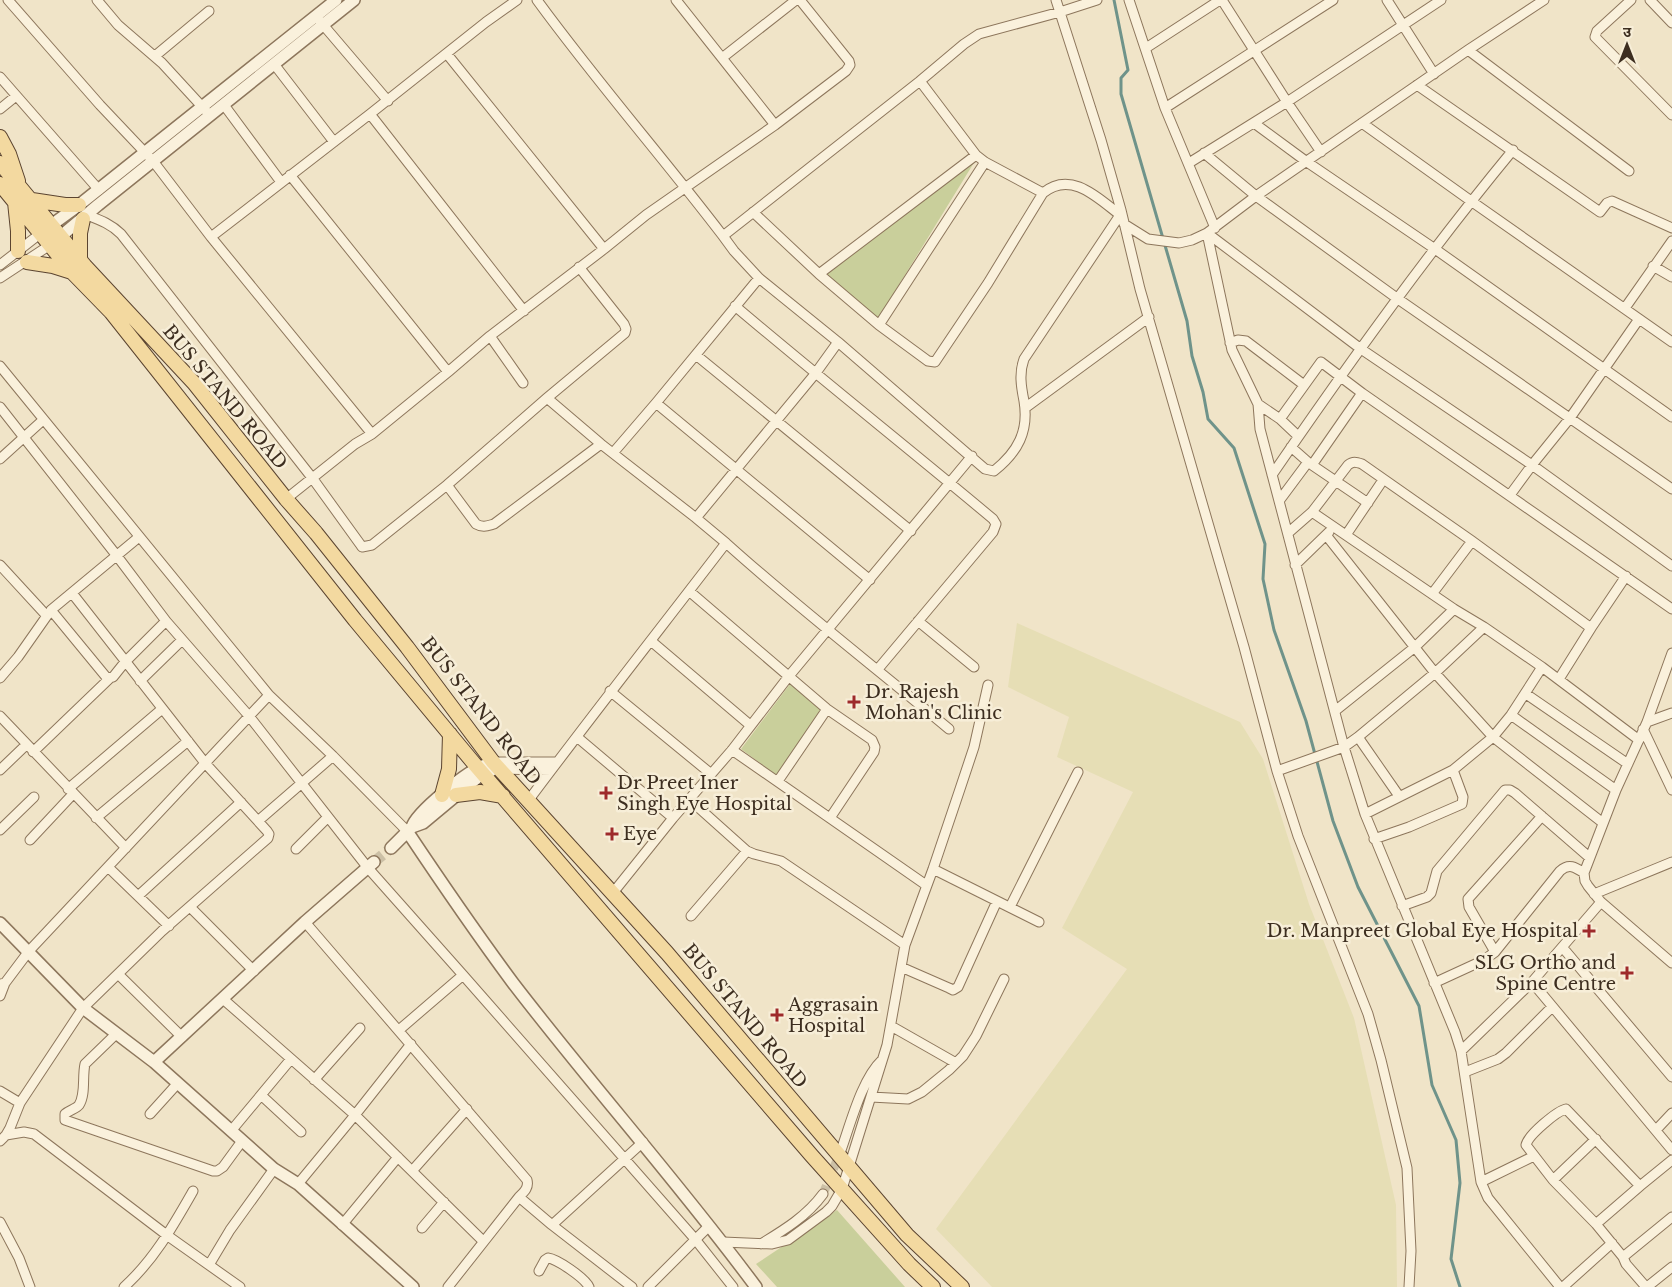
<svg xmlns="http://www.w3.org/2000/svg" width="1672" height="1287" font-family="'Libre Baskerville','Noto Sans Devanagari',serif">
<rect width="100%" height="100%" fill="#f0e4c8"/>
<!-- farmland -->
<path fill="#e6deb5" d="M 1017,623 L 1240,722 L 1263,759 L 1309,904 L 1354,1018 L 1396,1205 L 1397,1287 L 992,1287 L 936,1229 L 1127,969 L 1062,928 L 1133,792 L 1057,757 L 1069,717 L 1008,687 Z"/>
<!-- green -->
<path fill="#c9cf9b" d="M 975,161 L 878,319 L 826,274 Z
M 790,684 L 823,710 L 779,777 L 741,749 Z
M 837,1210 L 905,1287 L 777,1287 L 756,1264 Z"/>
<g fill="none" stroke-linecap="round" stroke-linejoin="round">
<!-- stream -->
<path stroke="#6f938a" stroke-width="3" d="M 1114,0 L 1128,70 L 1121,78 L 1121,94 L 1187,321 L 1192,356 L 1203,392 L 1208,419 L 1234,448 L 1265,544 L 1263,579 L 1274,630 L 1306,721 L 1333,821 L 1358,887 L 1419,1006 L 1432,1085 L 1456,1140 L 1460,1183 L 1451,1259 L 1460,1287"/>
<!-- minor-tunnel -->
<path stroke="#ccc0a6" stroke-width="9" stroke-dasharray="9 4.5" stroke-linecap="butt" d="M 823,1194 L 840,1153"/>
<!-- tertiary-tunnel -->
<path stroke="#ccc0a6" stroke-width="11" stroke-dasharray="11 5.5" stroke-linecap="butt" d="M 374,862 L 391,848"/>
<defs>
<path id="minor" d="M 8,0 L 100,105 L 153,161 L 211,237
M 97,0 L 118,25 L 162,63 L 207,112
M 537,0 C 596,81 662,156 723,236 L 920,81 L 964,44 L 979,34 L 1060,12 L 1097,0
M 676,0 L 775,125 L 846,71 L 850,65 L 849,61 L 800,0
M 1129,0 L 1165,108 L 1215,228
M 1222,0 L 1287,102 L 1321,152
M 1387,0 L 1434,74
M 1631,0 L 1597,31 L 1595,37 L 1672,115
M 1650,0 L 1672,23
M 319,20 L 388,101
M 1146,48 L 1220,0
M 1468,50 L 1629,171
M 447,54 L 604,249
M 155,56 L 209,11
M 722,58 L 796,0
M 274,64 L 334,142
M 0,77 L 99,190
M 920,81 L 976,155 L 985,162 L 1043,193
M 1417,85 L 1600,212 L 1607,203 L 1612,201 L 1672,228
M 224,105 L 281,182
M 1165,108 L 1333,0
M 0,109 L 16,96
M 370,114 L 524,311
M 1254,123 L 1307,162 L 1435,249 L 1672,417
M 1362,123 L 1471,201 L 1672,342
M 1204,153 L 1256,196 L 1398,299 L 1672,489
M 1189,163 L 1287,102 L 1441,0
M 290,175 L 448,372
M 1121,210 L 1140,289 L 1244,647 L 1277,771 L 1298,836 L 1368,1014 L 1381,1060 L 1407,1168 L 1411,1251 L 1409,1287
M 753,212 L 819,274 L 976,155
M 87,215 C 100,220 111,224 121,234 L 313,479 L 360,544 L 362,547 L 372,545 L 447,485 L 547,398 L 625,333 L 626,329 L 624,324 L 579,267
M 1124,224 L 1148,239 L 1179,243 L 1192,240 L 1207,233 L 1256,196 L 1468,50 L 1544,0
M 1207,233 L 1232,350 L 1258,404 L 1260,429 L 1344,747 L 1365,814 L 1455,1032 L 1461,1051 L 1481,1182 L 1488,1198 L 1560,1287
M 1207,233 L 1361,349 L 1532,465 L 1672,566
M 723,236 L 734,251 L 759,278 L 838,342 L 985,469 L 994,471 C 1018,452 1029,431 1024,401 C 1021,386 1019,373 1024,359 L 1120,215 L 1121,210 L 1101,140 L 1056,0
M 0,265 L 41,233
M 1653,266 L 1672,277
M 819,274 L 879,325 L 928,361 L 935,362 L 988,283 L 1043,193 C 1071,170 1098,198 1120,215
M 0,278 L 50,245
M 735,306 C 820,378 908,448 993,519 L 996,524 L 993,532 L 878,669
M 1625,308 L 1672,241
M 879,325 L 985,162
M 490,336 L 523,383
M 1230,343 L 1238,340 L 1246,341 L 1304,385
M 696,355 L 911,531
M 0,366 L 269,695 L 333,756 L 407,831
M 547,398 L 601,444 L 696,518
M 656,403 L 870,580
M 1258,404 L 1280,419 L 1298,436
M 0,407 L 117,556 L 166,621 L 249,716 L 368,868 L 463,975 L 399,1030
M 1025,408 L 1149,317
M 1280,419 L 1321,362 L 1362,393
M 372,434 L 211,237 L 370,114 L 486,22 L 517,0
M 1291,447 L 1308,462
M 613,453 L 656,403 L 759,278
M 0,459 L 43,420
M 1312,465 L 1368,503
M 1272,475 C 1348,364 1427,254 1513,150
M 447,485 L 476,524 C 483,528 487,526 494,524 L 601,444
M 1510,495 L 1532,465 L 1570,418 L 1639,319
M 286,499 L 355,444 L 372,434 L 448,372 L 490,336 L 604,249 L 646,215 L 775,125
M 1279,501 L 1308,462 L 1312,465 L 1362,393 L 1672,609
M 1312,512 L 1454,609 L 1484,627 L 1542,667 L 1639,740
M 1288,533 L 1312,512 L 1348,465 C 1353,461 1356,462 1362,464 L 1472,541 L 1591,628
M 1326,535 L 1435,673 L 1493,737 L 1453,770 L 1365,814
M 1346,535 L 1383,480
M 726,543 C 798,608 875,667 949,729
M 0,565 L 46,615
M 1295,565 L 1329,532
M 689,591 L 827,709 L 872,740 L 875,747 L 874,752 L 830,818
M 1432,594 L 1472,541
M 51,610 L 107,678 L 113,677 L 125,662 L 166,621
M 918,621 L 974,667
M 651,641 L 750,725
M 1672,653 L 1647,722 L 1616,790 L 1584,873 L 1585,881 L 1588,886 L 1601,902 L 1672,963
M 0,678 L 18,657 L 51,610 L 139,537
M 1559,679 L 1591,628 L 1626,576
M 140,681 L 182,640
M 610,691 L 710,773
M 1526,694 L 1628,764
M 1335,711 L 1415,647 L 1454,609
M 1511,715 L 1542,667
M 0,716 L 126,848
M 1647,722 L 1672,713
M 1643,729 L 1672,790
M 577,737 L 673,818
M 1358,737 L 1399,796
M 732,750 L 926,885
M 33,752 L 110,678
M 493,762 L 557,762
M 500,769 L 551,770
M 0,770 L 26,745
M 1277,771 L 1344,747 L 1358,737 L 1435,673 L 1484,627
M 778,781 L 827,709
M 68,789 L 162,709
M 690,800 L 747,851 L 754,854 L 781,861 L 905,945
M 528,801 C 593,714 660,629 726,543 L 696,518 L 815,374 L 838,342
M 96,818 L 188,741
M 258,821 L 333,756
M 1603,823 L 1493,737 L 1511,715 L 1616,790
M 0,830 L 34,797
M 1374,839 L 1409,827 L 1462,804 L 1463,797 L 1453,770
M 30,840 L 73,794
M 296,849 L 328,817
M 108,867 L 169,926
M 933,869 L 1039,922
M 612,894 L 673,818 L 732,750 L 789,676 L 972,456
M 1594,894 L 1672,862
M 138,896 L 241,802
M 1402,906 L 1427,897 L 1431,893 L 1437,871 L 1505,790 L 1510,790 L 1515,793 L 1589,857
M 190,907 L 254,971
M 1010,907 L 1078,772
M 691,916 L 747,851
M 305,922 L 527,1180 C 529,1188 524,1192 519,1197
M 1563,948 L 1672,1077
M 1495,952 L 1469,907 L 1468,899 L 1542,816
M 901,967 L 949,988 L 953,990 L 958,987 L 997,901
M 118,974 L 182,1037
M 463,975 L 695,1239 L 733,1287
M 1532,982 L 1672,1150
M 1434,983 L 1484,960 L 1495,952 L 1560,871 C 1569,863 1575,867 1584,873
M 0,984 L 5,983 L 29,951 L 269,695
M 0,996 L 5,983
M 223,999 L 355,1115 L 483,1241
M 891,1026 L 956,1063
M 116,1034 L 85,1064 C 82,1077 86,1094 79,1105 C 76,1109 69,1110 65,1114 L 65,1120 L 213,1171 L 217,1171 L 223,1167 L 242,1141
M 1461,1051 L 1532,982 L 1601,902
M 1465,1072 L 1498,1059 L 1506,1053 L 1552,1007
M 314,1080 L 360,1028
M 0,1091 L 20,1103
M 261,1095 L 301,1132
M 871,1097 L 908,1099 L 922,1092 L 949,1070 L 963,1056 L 976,1036 L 1004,979
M 150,1114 L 178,1083
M 1656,1130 L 1672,1113
M 231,1131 L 291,1059
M 6,1135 L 24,1132 L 34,1134 L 168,1236 L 240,1287
M 0,1141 L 6,1135 L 10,1128 L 20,1103 L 83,1008 L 162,931 L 268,838 L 269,834 L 267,831 L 205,763 L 72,593
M 840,1153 C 850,1126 861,1080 882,1060
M 412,1171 L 467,1109
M 1553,1180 L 1596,1139
M 1481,1182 L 1534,1156
M 298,1184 L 355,1115 L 411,1044
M 0,1222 L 19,1258 L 30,1287
M 1596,1224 L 1640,1186
M 342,1225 L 398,1157
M 552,1225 L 643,1142
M 422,1228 L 444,1202
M 723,1242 L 772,1244 L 788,1240 L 826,1212 L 832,1206 L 842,1189 L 887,1045 L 905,945 L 933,869 L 960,789 L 974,747 L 988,685
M 761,1244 C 784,1230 807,1216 823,1194
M 1623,1257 L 1672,1217
M 209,1265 L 230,1230 L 274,1169
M 539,1271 L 545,1260 L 548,1258 C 557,1259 585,1278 589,1287
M 124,1287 C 154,1260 173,1226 193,1191
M 448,1287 L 519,1197 L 552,1225 L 632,1287
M 648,1287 L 709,1226
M 1563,1287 L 1612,1243
M 1646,1287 L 1626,1264 L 1623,1257 L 1596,1224 L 1553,1180 L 1526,1145 C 1528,1135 1557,1111 1566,1109 L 1640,1186 L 1672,1160
M 1647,1287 L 1672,1267"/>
<path id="tertiary" d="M 46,229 L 79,205 L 336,0
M 54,242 L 98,205 L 354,0
M 412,827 C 416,812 470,769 485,765
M 407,831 C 441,882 476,933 513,983 C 592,1086 679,1183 756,1287
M 391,848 L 412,827 L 423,823 L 483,773 L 491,771
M 0,923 L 83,1008 L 154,1062 L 274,1169 L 298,1184 L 413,1287
M 154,1062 L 305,922 L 374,862"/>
<path id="primary" d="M 0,137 L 9,154 L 18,181
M 0,163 L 85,266 L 194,383 L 286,499 L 316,533 L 407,647 L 493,762 L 667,953 L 907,1235 L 962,1287
M 0,184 L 72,272 L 111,312 L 355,620 L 477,767 L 812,1156 L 909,1264 L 933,1287
M 32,200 L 65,205 L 79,205
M 15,202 L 18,231 L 18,251
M 80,259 L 80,233 L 83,219
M 27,262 L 53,266 L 72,272
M 442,795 L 449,769 L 450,734
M 456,795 L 480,792 L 503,796"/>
</defs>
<!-- minor casing -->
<use href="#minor" stroke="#8d765c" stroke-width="11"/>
<!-- tertiary casing -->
<use href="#tertiary" stroke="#8d765c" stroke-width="14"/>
<!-- primary casing -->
<use href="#primary" stroke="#5b4430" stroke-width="16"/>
<!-- minor -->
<use href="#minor" stroke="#faf1dc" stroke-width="9"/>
<!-- tertiary -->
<use href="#tertiary" stroke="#faf1dc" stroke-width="11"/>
<!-- primary -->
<use href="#primary" stroke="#f3d9a0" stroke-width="14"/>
</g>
<!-- markers -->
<g fill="#9e2a2b" stroke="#f7eed8" stroke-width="2">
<path d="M851.5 694.5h5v5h5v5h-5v5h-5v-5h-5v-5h5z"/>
<path d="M603.5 785.5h5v5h5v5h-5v5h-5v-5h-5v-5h5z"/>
<path d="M609.5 826.5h5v5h5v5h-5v5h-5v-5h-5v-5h5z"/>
<path d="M1586.5 923.5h5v5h5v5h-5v5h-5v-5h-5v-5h5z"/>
<path d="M1624.5 965.5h5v5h5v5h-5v5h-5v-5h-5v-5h5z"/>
<path d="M774.5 1007.5h5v5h5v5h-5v5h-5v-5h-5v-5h5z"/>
</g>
<g text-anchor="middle" stroke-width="5" stroke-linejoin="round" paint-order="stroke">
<!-- street labels -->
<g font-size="18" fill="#3d2e20" stroke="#f7eed8">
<text transform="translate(225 397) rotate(50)" y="6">BUS STAND ROAD</text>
<text transform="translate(481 711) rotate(52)" y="6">BUS STAND ROAD</text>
<text transform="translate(745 1016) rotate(50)" y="6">BUS STAND ROAD</text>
</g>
<!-- poi labels -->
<g font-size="18" fill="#3d2e20" stroke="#f7eed8" text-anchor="start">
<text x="865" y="698">Dr. Rajesh<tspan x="865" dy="21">Mohan's Clinic</tspan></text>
<text x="617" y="789">Dr Preet Iner<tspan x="617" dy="21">Singh Eye Hospital</tspan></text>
<text x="623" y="840">Eye</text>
<text x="1578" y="937" text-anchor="end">Dr. Manpreet Global Eye Hospital</text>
<text x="1616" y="969" text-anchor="end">SLG Ortho and<tspan x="1616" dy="21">Spine Centre</tspan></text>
<text x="788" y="1011">Aggrasain<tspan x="788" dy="21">Hospital</tspan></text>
</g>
</g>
<!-- north arrow -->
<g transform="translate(1627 45)" stroke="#f7eed8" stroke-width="4" paint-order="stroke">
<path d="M0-4L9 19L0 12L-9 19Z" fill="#3d2e20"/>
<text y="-8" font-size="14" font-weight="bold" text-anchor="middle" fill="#3d2e20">उ</text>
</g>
</svg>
